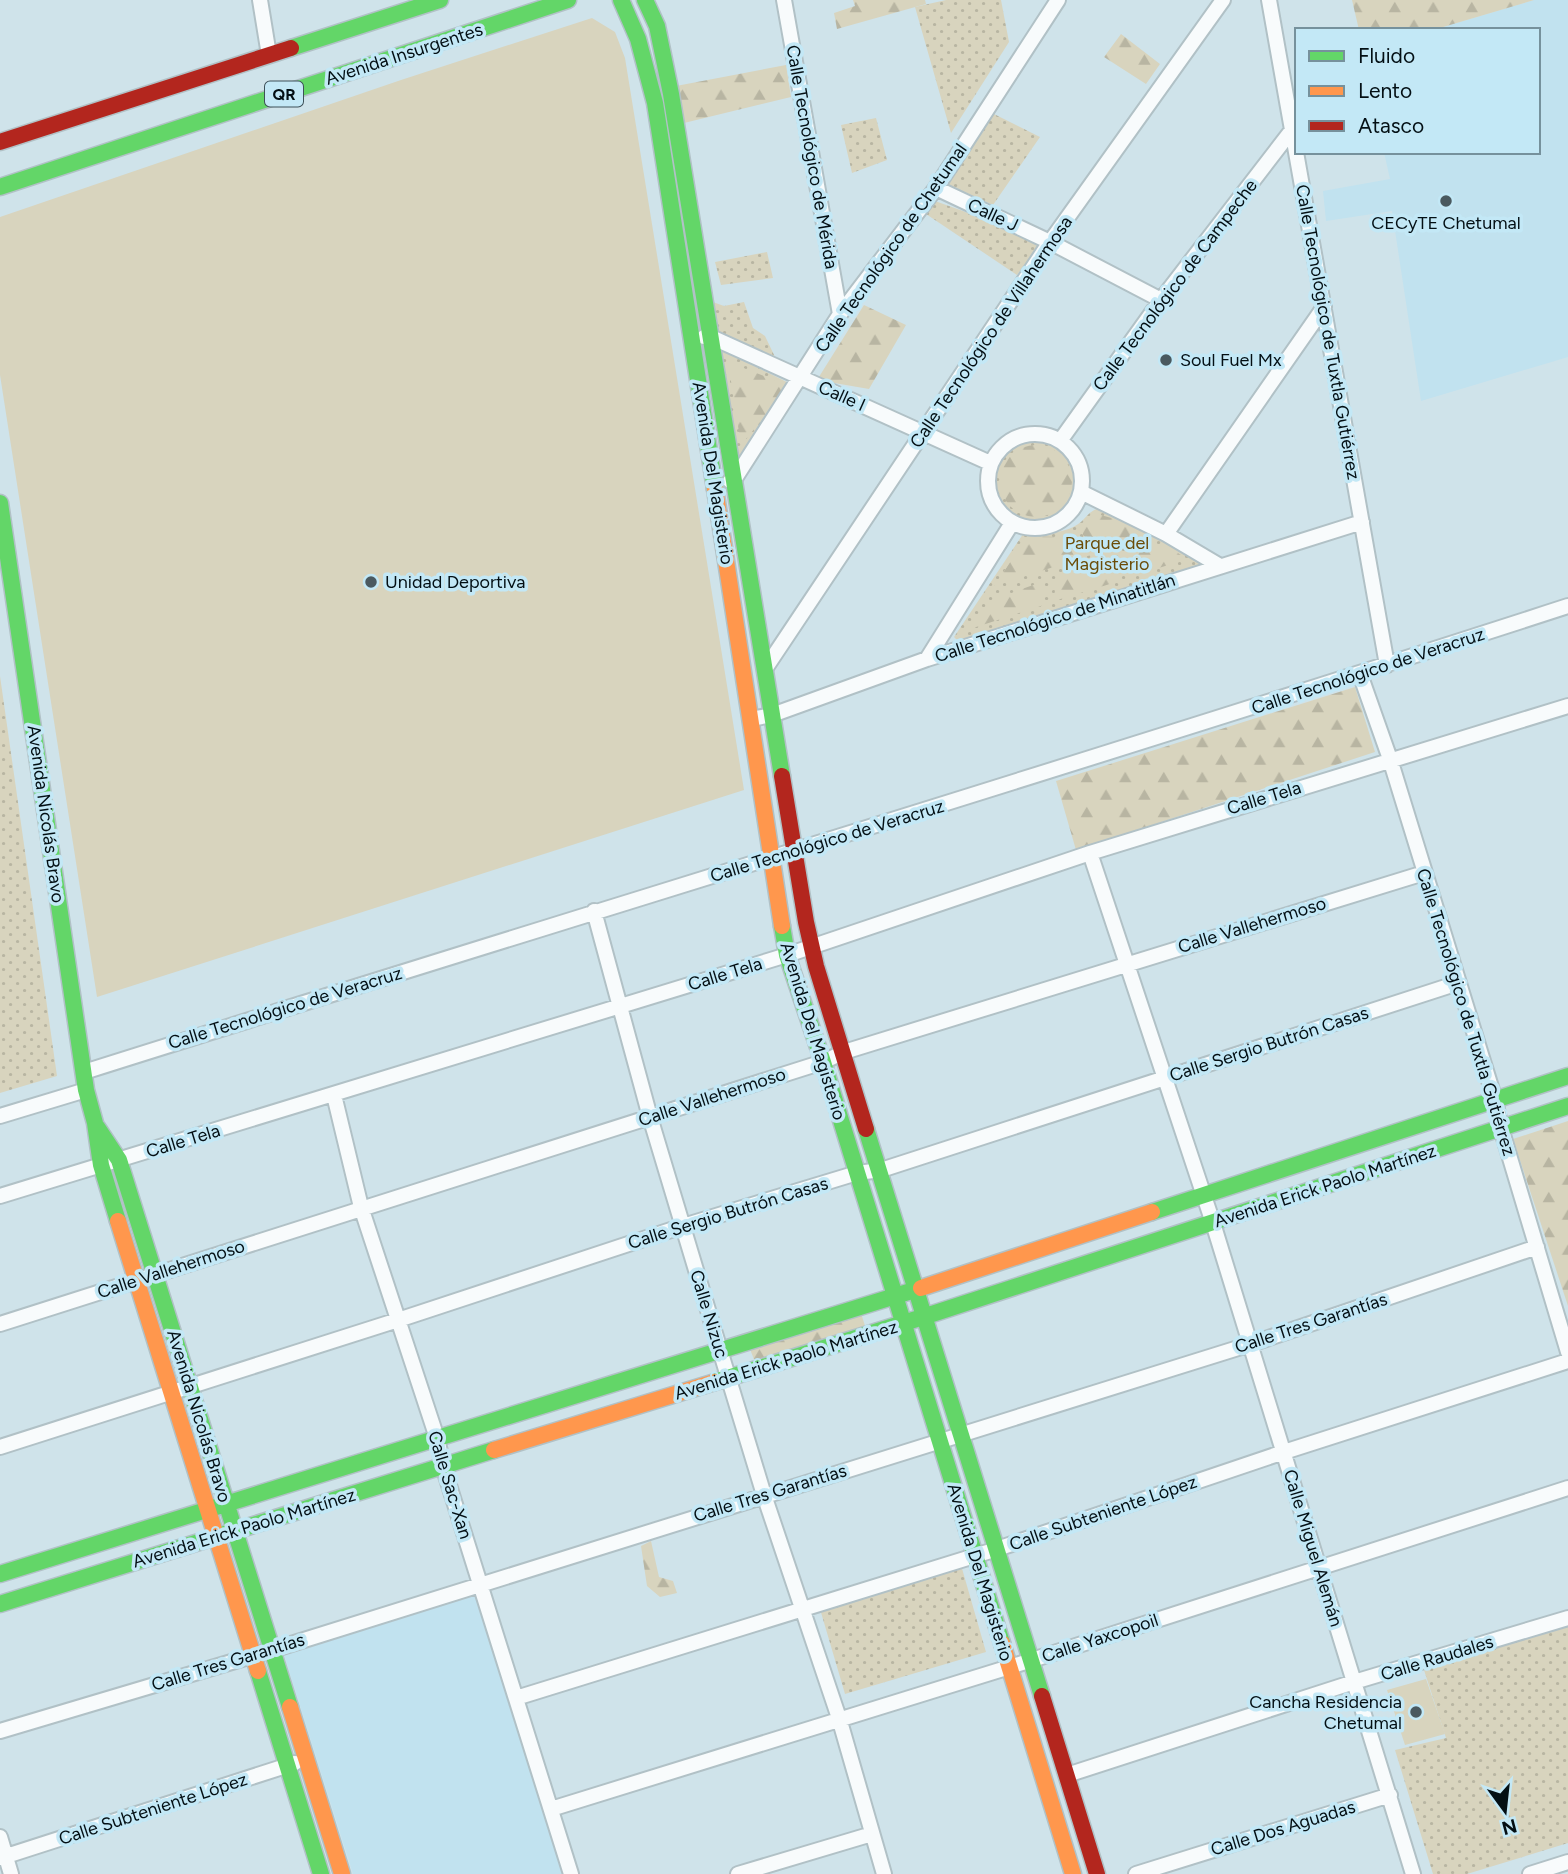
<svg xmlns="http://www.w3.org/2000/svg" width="1568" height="1874" font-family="Figtree,sans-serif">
<defs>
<pattern id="grass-dots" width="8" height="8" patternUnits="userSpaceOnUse" patternTransform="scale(1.75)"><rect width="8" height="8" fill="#d8d4be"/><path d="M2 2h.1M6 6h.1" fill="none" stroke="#b8b5a2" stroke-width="1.8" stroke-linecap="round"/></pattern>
<pattern id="forest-firs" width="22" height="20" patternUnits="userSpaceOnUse" patternTransform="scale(1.75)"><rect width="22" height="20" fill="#d8d4be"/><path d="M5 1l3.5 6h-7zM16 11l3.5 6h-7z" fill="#b8b5a2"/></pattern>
</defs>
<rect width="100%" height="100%" fill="#cfe3ea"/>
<!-- built -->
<path fill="#c1e2ef" d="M 1534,0 L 1568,0 L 1568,357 L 1421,401 L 1392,211 L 1326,221 L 1323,191 L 1390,179 L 1384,152 L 1538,152 L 1538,30 L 1433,30 Z
M 476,1595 L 564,1874 L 353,1874 L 284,1655 Z"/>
<!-- grass -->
<path fill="url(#grass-dots)" d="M 946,0 L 1001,0 L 1009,42 L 951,133 L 915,7 Z
M 994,114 L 1040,137 L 993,205 L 947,184 Z
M 876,118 L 887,160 L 852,173 L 841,125 Z
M 935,201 L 963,211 L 1039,245 L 1017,275 L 926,214 Z
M 767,252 L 773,278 L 721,285 L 715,262 Z
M 710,301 L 724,306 L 744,302 L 753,328 L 765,336 L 775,357 L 720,335 Z
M 720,349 L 793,385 L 739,468 Z
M994 480a42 42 0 1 1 84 0a42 42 0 1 1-84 0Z
M 1100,508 L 1207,563 L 959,642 L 954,637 L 1025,531 C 1044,533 1067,535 1082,521 C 1088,515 1091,510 1100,508 Z
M 0,676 L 57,1076 L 0,1093 Z
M 961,1565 L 986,1652 L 845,1694 L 820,1609 Z
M 1568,1623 L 1568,1843 L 1467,1874 L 1433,1874 L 1395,1750 L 1446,1738 L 1423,1667 Z"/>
<!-- forest -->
<path fill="url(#forest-firs)" d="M 853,0 L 925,0 L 926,4 L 837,29 L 834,13 L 855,6 Z
M 1352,0 L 1534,0 L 1433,30 L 1359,30 Z
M 1121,34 L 1160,64 L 1146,84 L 1104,57 Z
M 786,65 L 791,97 L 684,123 L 676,86 Z
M 864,305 L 906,325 L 869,389 L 817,380 Z
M 728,362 L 790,386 L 741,445 Z
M1000 481a36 36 0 1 1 72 0a36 36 0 1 1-72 0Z
M 1097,514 L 1126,522 L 1150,537 L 1103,552 L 1083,535 L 1083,527 Z
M 1070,533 L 1072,540 L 1091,555 L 994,586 L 1028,536 L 1057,537 Z
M 1164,544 L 1187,559 L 1140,574 L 1120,557 Z
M 1099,565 L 1123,580 L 1054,601 L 1056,578 Z
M 1044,581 L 1041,606 L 973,628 L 990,601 Z
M 1355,687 L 1375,752 L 1076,850 L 1056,781 Z
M 1568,1121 L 1568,1306 L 1513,1139 Z
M 860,1310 L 866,1329 L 755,1362 L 748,1344 Z
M 651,1541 L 659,1577 L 673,1581 L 677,1593 L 660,1597 L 647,1586 L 641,1546 Z"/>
<!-- garden -->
<path fill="#d8d4be" d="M 592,18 L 615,32 L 625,58 L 744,790 L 97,997 L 0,375 L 0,217 L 401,80 Z
M 1426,1679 L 1445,1734 L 1405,1745 L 1387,1690 Z"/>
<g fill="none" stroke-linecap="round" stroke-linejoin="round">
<defs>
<path id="street" d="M 260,0 L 269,55
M 784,0 L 840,314
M 1269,0 L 1387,665
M 936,188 L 1050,242 L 1161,300
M 704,337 L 711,337 L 990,463
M988 481a47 47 0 1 1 94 0a47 47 0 1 1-94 0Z
M 1060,441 L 1161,300 L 1292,130
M 730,481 L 734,480 L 840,314 L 936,188 L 1058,0
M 1081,492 L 1166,534 L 1220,566
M 1166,534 L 1324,307
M 927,659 L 1012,523
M 765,669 L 1050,242 L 1223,0
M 1360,674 L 1390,759 L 1495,1100 L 1501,1128 L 1568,1352
M 751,719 L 772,715 L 927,659 L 1362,522
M 1090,853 L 1213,1223 L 1413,1874
M 594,911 L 650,1117 L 720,1350 L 764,1495 L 839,1718 L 884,1874
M 84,1072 C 578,916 1075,766 1568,606
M 334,1095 L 361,1207 L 437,1438 L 443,1466 L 571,1874
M 0,1116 L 86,1090
M 0,1196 L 787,955 L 1090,853 L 1568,706
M 0,1324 L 823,1062 L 844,1052 L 1424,873
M 0,1447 L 398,1320 L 683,1226 L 857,1173 L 881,1170 L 1458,983
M 516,1698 L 997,1549 L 1284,1452 L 1568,1361
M 0,1731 L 272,1650 L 1251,1344 L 1537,1247
M 1067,1775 L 1354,1682 L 1568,1618
M 551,1809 L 1032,1660 L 1568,1488
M 0,1837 L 11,1874
M 0,1858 L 295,1763
M 738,1874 L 872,1834
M 1136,1874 L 1390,1795
M 1530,1874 L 1568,1862"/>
<path id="fast" d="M 621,0 L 638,39 L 655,103 L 715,489
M 645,0 L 657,26 L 671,94 L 782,776
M 291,48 L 440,0
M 0,187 L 568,0
M 0,503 L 86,1090 L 95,1123 L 101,1165 L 118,1221
M 782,926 L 787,955 L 823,1062 L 1002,1643
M 97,1127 L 119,1160 L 290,1707
M 866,1129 L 1042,1696
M 1152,1212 L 1568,1076
M 715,1382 L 926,1316 L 1568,1106
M 0,1574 L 921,1288
M 0,1604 L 494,1450
M 258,1671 L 321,1874"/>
<path id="slow" d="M 715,489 L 782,926
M 118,1221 L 258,1671
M 921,1288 L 1152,1212
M 494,1450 L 715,1382
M 1002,1643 L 1073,1874
M 290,1707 L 342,1874"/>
<path id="jam" d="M 0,142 L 291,48
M 782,776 L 806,922 L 816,966 L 866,1129
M 1042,1696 L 1097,1874"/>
</defs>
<!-- street casing -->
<use href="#street" stroke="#b1c1c6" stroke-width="18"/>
<!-- fast casing -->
<use href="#fast" stroke="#b1c1c6" stroke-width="19"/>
<!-- slow casing -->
<use href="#slow" stroke="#b1c1c6" stroke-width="19"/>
<!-- jam casing -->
<use href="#jam" stroke="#b1c1c6" stroke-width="19"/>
<!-- street -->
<use href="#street" stroke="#f8fbfc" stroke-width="14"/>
<!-- fast -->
<use href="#fast" stroke="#63d668" stroke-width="16"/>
<!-- slow -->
<use href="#slow" stroke="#ff974d" stroke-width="16"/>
<!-- jam -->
<use href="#jam" stroke="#b3261e" stroke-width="16"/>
</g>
<!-- markers -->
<g fill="#4a595f" stroke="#c3e8f6" stroke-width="2.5">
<circle cx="1446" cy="201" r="7"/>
<circle cx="1166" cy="360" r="7"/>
<circle cx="371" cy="582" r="7"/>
<circle cx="1416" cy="1712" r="7"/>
</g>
<g text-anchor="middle" stroke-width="7" stroke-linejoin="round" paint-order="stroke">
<!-- shield labels -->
<rect fill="#c3e8f6" stroke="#3d5058" stroke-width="2" x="265" y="81.5" width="38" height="25" rx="5"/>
<g font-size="16" font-weight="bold" fill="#030f14">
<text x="284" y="100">QR</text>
</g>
<!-- street labels -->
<g font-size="18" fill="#030f14" stroke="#c3e8f6">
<text transform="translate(404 54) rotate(-18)" y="6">Avenida Insurgentes</text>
<text transform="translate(812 157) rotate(80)" y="6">Calle Tecnológico de Mérida</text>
<text transform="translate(993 215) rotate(25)" y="6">Calle J</text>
<text transform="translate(891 248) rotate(-55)" y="6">Calle Tecnológico de Chetumal</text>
<text transform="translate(1175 285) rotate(-53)" y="6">Calle Tecnológico de Campeche</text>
<text transform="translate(991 332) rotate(-56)" y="6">Calle Tecnológico de Villahermosa</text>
<text transform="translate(1328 332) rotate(80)" y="6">Calle Tecnológico de Tuxtla Gutiérrez</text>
<text transform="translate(842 396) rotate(24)" y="6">Calle I</text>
<text transform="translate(713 473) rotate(81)" y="6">Avenida Del Magisterio</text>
<text transform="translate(1055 618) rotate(-18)" y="6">Calle Tecnológico de Minatitlán</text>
<text transform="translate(1368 671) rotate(-18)" y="6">Calle Tecnológico de Veracruz</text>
<text transform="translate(1264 798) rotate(-17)" y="6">Calle Tela</text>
<text transform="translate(46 814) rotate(82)" y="6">Avenida Nicolás Bravo</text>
<text transform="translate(827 841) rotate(-17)" y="6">Calle Tecnológico de Veracruz</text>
<text transform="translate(1252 925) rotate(-17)" y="6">Calle Vallehermoso</text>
<text transform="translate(725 974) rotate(-17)" y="6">Calle Tela</text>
<text transform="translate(285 1008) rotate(-17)" y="6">Calle Tecnológico de Veracruz</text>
<text transform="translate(1466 1012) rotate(73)" y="6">Calle Tecnológico de Tuxtla Gutiérrez</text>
<text transform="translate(813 1031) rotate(73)" y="6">Avenida Del Magisterio</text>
<text transform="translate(1269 1044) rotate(-18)" y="6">Calle Sergio Butrón Casas</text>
<text transform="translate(712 1097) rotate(-18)" y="6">Calle Vallehermoso</text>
<text transform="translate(183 1141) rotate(-17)" y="6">Calle Tela</text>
<text transform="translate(1325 1186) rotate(-18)" y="6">Avenida Erick Paolo Martínez</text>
<text transform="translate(728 1213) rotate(-17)" y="6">Calle Sergio Butrón Casas</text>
<text transform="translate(171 1269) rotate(-18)" y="6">Calle Vallehermoso</text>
<text transform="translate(709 1314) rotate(73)" y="6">Calle Nizuc</text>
<text transform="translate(1311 1323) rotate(-18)" y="6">Calle Tres Garantías</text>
<text transform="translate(786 1360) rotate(-17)" y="6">Avenida Erick Paolo Martínez</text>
<text transform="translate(199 1416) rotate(73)" y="6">Avenida Nicolás Bravo</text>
<text transform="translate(450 1485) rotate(73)" y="6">Calle Sac-Xan</text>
<text transform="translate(770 1493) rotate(-17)" y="6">Calle Tres Garantías</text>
<text transform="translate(1103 1513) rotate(-19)" y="6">Calle Subteniente López</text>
<text transform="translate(244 1528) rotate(-17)" y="6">Avenida Erick Paolo Martínez</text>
<text transform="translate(1313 1548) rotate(73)" y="6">Calle Miguel Alemán</text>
<text transform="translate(980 1572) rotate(73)" y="6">Avenida Del Magisterio</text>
<text transform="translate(1100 1638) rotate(-18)" y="6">Calle Yaxcopoil</text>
<text transform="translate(1437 1658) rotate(-17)" y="6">Calle Raudales</text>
<text transform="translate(228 1662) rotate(-17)" y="6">Calle Tres Garantías</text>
<text transform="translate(153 1809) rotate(-18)" y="6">Calle Subteniente López</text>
<text transform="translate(1283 1828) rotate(-17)" y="6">Calle Dos Aguadas</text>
</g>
<!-- poi labels -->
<g font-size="18" fill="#030f14" stroke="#c3e8f6" text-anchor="start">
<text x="1446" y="229" text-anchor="middle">CECyTE Chetumal</text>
<text x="1180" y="366">Soul Fuel Mx</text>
<text x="385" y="588">Unidad Deportiva</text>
<text x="1402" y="1708" text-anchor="end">Cancha Residencia<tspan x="1402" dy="21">Chetumal</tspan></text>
</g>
<!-- park labels -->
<g font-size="18" fill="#6b4c08" stroke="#c3e8f6">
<text x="1107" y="549">Parque del<tspan x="1107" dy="21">Magisterio</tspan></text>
</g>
</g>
<!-- legend -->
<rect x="1295" y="28" width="245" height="126" fill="#c3e8f6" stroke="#76919c" stroke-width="2"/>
<rect x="1309" y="51" width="35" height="10" fill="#63d668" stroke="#76919c" stroke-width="2"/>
<text x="1358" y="63" font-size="21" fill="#030f14">Fluido</text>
<rect x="1309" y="86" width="35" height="10" fill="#ff974d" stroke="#76919c" stroke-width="2"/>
<text x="1358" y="98" font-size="21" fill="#030f14">Lento</text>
<rect x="1309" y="121" width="35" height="10" fill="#b3261e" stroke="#76919c" stroke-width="2"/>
<text x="1358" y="133" font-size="21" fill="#030f14">Atasco</text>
<!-- north arrow -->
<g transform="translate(1505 1811) rotate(165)" stroke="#c3e8f6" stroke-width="5" paint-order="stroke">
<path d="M0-5L12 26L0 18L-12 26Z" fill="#030f14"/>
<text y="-10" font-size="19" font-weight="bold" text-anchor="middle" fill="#030f14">N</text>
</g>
</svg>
